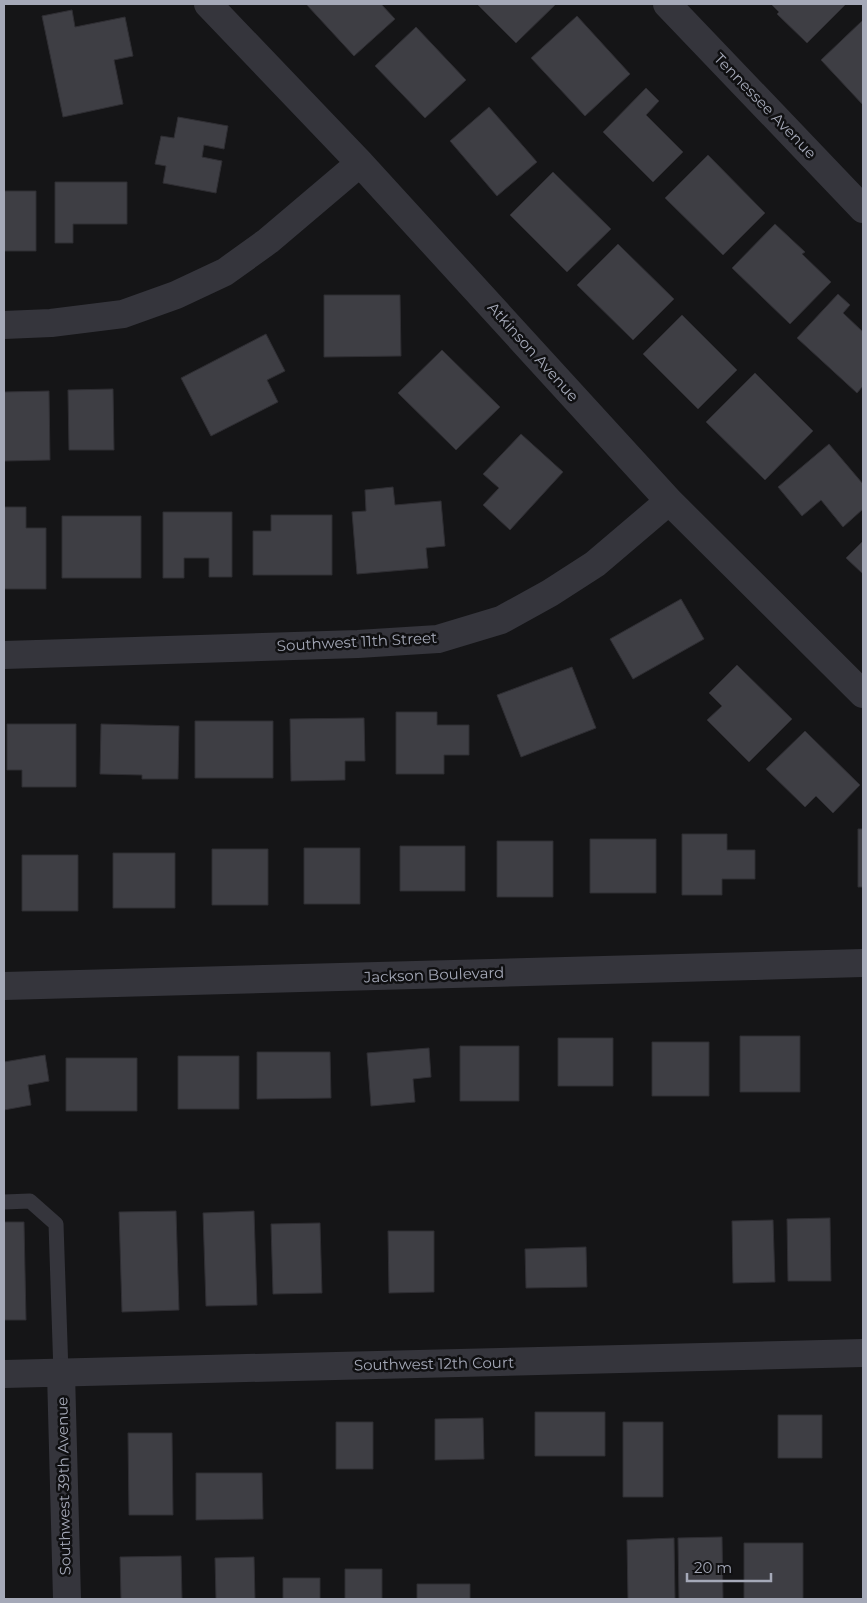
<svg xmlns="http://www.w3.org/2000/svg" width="867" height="1603" font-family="Montserrat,sans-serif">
<rect width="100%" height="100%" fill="#151517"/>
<!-- building -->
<path fill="#3e3e44" stroke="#2f2e33" d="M 306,4 L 381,4 L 395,19 L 354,56 Z
M 477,4 L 556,4 L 516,43 Z
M 771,4 L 846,4 L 807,43 L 777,14 L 779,12 Z
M 72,10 L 75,27 L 125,17 L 133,56 L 114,60 L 123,104 L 63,117 L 42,16 Z
M 577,16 L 630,74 L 585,116 L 531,58 Z
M 863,20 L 863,105 L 821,60 Z
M 416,27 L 466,80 L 425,118 L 375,66 Z
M 646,88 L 659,101 L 646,115 L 683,152 L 653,182 L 603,132 Z
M 489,107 L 537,162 L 497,196 L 450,141 Z
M 178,117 L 228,126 L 224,149 L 204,145 L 202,157 L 222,161 L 216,193 L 163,183 L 166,166 L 155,164 L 161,136 L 174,138 Z
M 708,155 L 765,213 L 723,255 L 665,198 Z
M 553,172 L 611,229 L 567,272 L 510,215 Z
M 55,182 L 127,182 L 127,224 L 73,224 L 73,243 L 55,243 Z
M 4,191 L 36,191 L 36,251 L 4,251 Z
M 775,224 L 805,252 L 802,254 L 831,282 L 790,324 L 732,268 Z
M 618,244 L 674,299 L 633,340 L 577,285 Z
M 838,294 L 850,305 L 843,313 L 863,332 L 863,386 L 857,393 L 797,338 Z
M 324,295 L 400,295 L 401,356 L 324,357 Z
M 682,315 L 737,370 L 698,409 L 643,354 Z
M 266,334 L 285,371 L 267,380 L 278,402 L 211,436 L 181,378 Z
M 442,350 L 500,407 L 456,450 L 398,393 Z
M 755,373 L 813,431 L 765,480 L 706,422 Z
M 113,389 L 114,450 L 69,450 L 68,390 Z
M 49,391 L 50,460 L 4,461 L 4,392 Z
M 521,434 L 563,472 L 510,530 L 483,505 L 499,488 L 483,474 Z
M 829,444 L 863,484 L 863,509 L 843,527 L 821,500 L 802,516 L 778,487 Z
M 393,487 L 395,505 L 441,501 L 445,546 L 426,548 L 428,568 L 357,574 L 352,512 L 366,511 L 365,490 Z
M 4,507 L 26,507 L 26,528 L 46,528 L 46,589 L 4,589 Z
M 163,512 L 232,512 L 232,577 L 209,577 L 209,558 L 184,558 L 184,578 L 163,578 Z
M 271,515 L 332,515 L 332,575 L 253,575 L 253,531 L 271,531 Z
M 62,516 L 141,516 L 141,578 L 62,578 Z
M 863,541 L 863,574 L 846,558 Z
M 681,599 L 704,639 L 633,679 L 610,639 Z
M 737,665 L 792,719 L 749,762 L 707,720 L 722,706 L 709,693 Z
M 572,667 L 596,728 L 521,757 L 497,695 Z
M 396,712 L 437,712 L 437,725 L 469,725 L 469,755 L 444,755 L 444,774 L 396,774 Z
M 364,718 L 365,761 L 345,761 L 345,780 L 291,781 L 290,719 Z
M 195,721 L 273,721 L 273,778 L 195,778 Z
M 7,724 L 76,724 L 76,787 L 22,787 L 22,770 L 7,770 Z
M 101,724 L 179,726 L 178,779 L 142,779 L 142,775 L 100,774 Z
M 805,731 L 860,785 L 833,813 L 816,796 L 805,807 L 766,769 Z
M 858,829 L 863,829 L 863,887 L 858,887 Z
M 682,834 L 727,834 L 727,850 L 755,850 L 755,879 L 722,879 L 722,895 L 682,895 Z
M 590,839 L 656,839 L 656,893 L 590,893 Z
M 497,841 L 553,841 L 553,897 L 497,897 Z
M 400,846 L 465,846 L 465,891 L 400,891 Z
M 304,848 L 360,848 L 360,904 L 304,904 Z
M 212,849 L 268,849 L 268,905 L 212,905 Z
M 113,853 L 175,853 L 175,908 L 113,908 Z
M 22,855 L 78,855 L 78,911 L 22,911 Z
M 740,1036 L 800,1036 L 800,1092 L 740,1092 Z
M 558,1038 L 613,1038 L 613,1086 L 558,1086 Z
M 652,1042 L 709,1042 L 709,1096 L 652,1096 Z
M 460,1046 L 519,1046 L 519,1101 L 460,1101 Z
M 429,1048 L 431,1077 L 413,1079 L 415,1102 L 371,1106 L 367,1053 Z
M 257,1052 L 330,1052 L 331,1098 L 257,1099 Z
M 45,1055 L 49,1081 L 28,1085 L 31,1105 L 4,1110 L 4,1062 Z
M 178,1056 L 239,1056 L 239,1109 L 178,1109 Z
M 66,1058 L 137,1058 L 137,1111 L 66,1111 Z
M 176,1211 L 179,1310 L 122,1312 L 119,1212 Z
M 254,1211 L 257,1305 L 206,1306 L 203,1213 Z
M 830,1218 L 831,1281 L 788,1281 L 787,1219 Z
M 773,1220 L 775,1282 L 733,1283 L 732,1221 Z
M 4,1222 L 24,1222 L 26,1320 L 4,1320 Z
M 320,1223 L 322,1293 L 273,1294 L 271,1224 Z
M 388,1231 L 434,1231 L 434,1292 L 389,1293 Z
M 586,1247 L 587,1287 L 526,1288 L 525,1249 Z
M 535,1412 L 605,1412 L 605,1456 L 535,1456 Z
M 778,1415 L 822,1415 L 822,1458 L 778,1458 Z
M 483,1418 L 484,1459 L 435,1460 L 435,1419 Z
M 336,1422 L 373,1422 L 373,1469 L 336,1469 Z
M 623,1422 L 663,1422 L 663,1497 L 623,1497 Z
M 128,1433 L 172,1433 L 173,1515 L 129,1515 Z
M 196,1473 L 262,1473 L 263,1519 L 196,1520 Z
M 722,1537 L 723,1599 L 679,1599 L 678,1538 Z
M 674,1538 L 675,1599 L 628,1599 L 627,1540 Z
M 744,1543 L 803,1543 L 803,1599 L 744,1599 Z
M 181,1556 L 182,1599 L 121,1599 L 120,1557 Z
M 254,1557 L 255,1599 L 216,1599 L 215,1558 Z
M 345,1569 L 382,1569 L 382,1599 L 345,1599 Z
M 283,1578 L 320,1578 L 320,1599 L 283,1599 Z
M 417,1584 L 470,1584 L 470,1599 L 417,1599 Z"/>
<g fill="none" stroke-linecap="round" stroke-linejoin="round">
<!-- service -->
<path stroke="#35353c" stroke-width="15" d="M 4,1202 L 30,1201 L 56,1224 L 61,1373"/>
<!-- minor -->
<path stroke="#35353c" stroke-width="28" d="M 208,4 L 360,163 L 669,501 L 863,694
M 667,4 L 863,209
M 4,325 L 51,323 L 123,314 L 176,295 L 225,272 L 268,241 L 360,163
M 4,655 L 358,644 L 438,639 L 501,620 L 550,593 L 595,564 L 669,501
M 4,986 L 863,963
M 61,1373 L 67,1599
M 4,1374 L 863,1353"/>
</g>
<g text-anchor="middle" stroke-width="5" stroke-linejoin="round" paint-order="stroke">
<!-- street labels -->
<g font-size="15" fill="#a5a9b8" stroke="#101012">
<text transform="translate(765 106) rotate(46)" y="5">Tennessee Avenue</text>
<text transform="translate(533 352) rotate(48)" y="5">Atkinson Avenue</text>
<text transform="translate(357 642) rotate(-3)" y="5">Southwest 11th Street</text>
<text transform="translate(434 975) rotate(-2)" y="5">Jackson Boulevard</text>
<text transform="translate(434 1364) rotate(-1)" y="5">Southwest 12th Court</text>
<text transform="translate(64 1486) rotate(-91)" y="5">Southwest 39th Avenue</text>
</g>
</g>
<!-- border -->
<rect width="867" height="1603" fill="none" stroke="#a5a9b8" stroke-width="10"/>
<!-- scale -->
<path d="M687 1573v8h84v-8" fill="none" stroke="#a5a9b8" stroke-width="2.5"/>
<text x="694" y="1573" font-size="15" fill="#a5a9b8" stroke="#101012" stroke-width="4" paint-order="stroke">20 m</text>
</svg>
